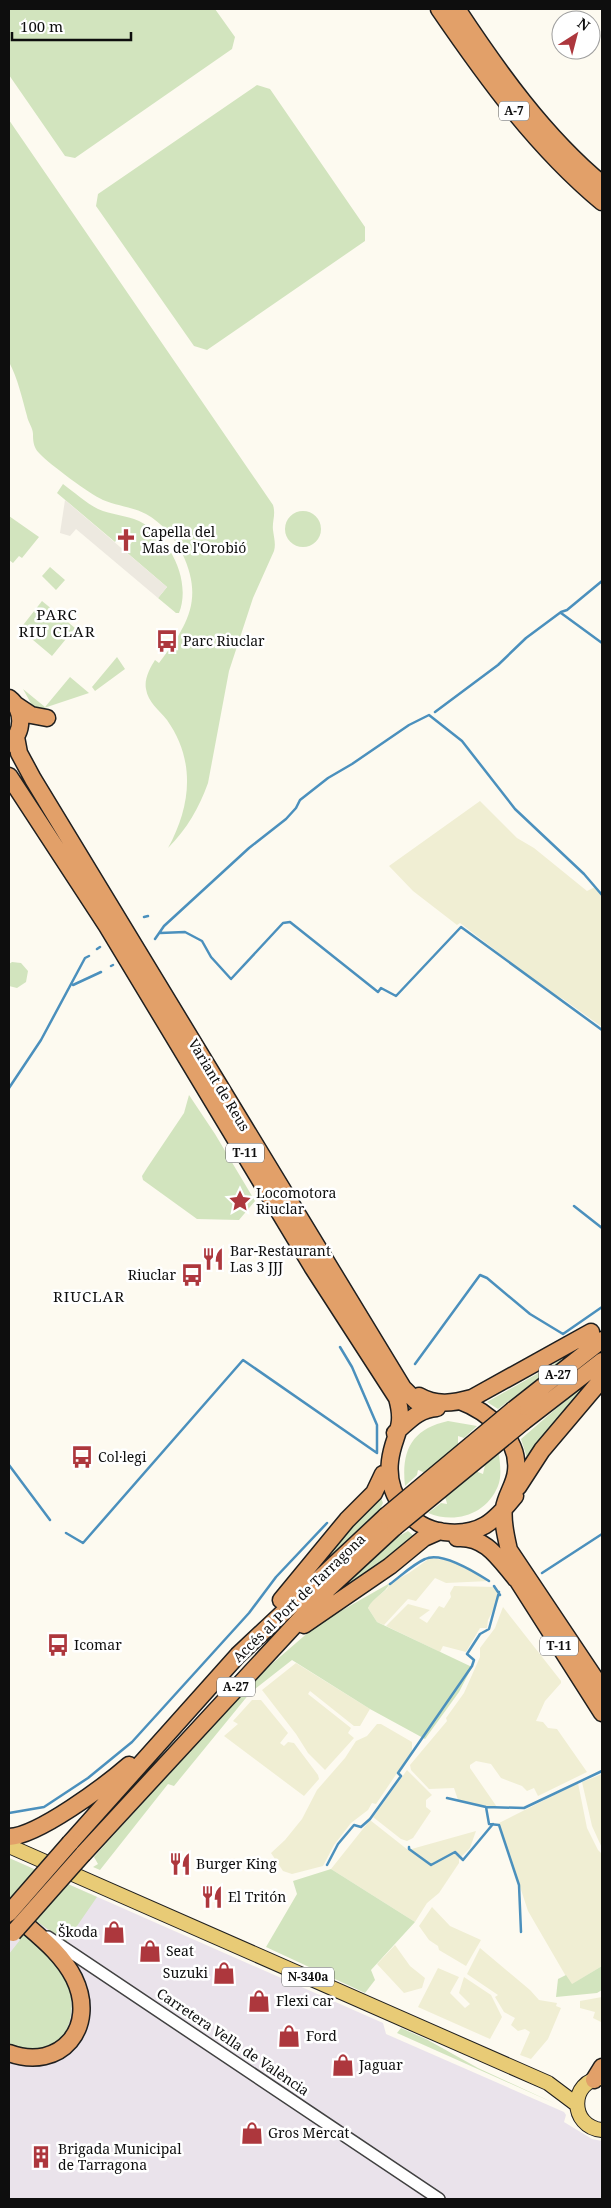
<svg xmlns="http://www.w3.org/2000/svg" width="611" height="2208" font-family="'Noto Serif',serif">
<rect width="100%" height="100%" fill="#fdfaf0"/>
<!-- industrial -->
<path fill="#eae3eb" d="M 9,1858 L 383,2023 L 386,2034 L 564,2112 L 566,2115 L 564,2122 L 592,2139 L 602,2141 L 602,2199 L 9,2199 Z"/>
<!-- farmland -->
<path fill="#f0eed3" d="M 480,801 L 517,838 L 534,848 L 587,891 L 595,887 L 602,896 L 602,1027 L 563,999 L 552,994 L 460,923 L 457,925 L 413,891 L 389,866 Z
M 430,1558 L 452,1561 L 470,1568 L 489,1581 L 446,1583 L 435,1578 L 416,1601 L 408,1599 L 384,1625 L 377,1622 L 368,1608 L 372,1601 L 387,1589 L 390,1583 L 409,1573 Z
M 454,1586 L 495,1587 L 501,1595 L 488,1620 L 487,1628 L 480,1628 L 466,1652 L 443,1646 L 440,1652 L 386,1626 L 408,1604 L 430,1610 L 419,1618 L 427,1623 L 439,1606 L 444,1608 L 451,1597 L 450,1593 Z
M 503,1607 L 561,1681 L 561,1683 L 545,1701 L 536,1721 L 543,1722 L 548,1728 L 557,1729 L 587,1772 L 538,1796 L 534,1788 L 527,1791 L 522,1786 L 501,1778 L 491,1764 L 476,1761 L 470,1765 L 470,1768 L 497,1807 L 486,1808 L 458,1800 L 454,1788 L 429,1789 L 411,1770 L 410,1765 L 447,1721 L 446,1718 L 464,1693 L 480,1657 L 480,1648 L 495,1628 Z
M 296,1663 L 370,1709 L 360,1726 L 354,1726 L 310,1691 L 308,1694 L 351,1728 L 348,1733 L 354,1738 L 325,1770 L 308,1753 L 296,1734 L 262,1690 Z
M 252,1700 L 261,1700 L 288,1733 L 280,1743 L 284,1746 L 288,1742 L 294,1743 L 318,1775 L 319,1779 L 304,1796 L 224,1736 L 238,1724 L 233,1721 Z
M 377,1724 L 381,1724 L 412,1742 L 412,1751 L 376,1804 L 372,1803 L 368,1810 L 351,1823 L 334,1845 L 323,1866 L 292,1874 L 283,1871 L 271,1853 L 285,1840 L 302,1819 L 317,1790 L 345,1758 L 356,1741 L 367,1736 Z
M 407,1770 L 432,1795 L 426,1800 L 426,1807 L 431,1811 L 413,1838 L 407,1841 L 401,1839 L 373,1817 Z
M 602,1774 L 602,1848 L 592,1826 L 582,1782 Z
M 578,1783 L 587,1828 L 598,1850 L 602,1854 L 602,1966 L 571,1985 L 528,1911 L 499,1823 Z
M 370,1820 L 408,1850 L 476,1831 L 470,1848 L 459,1859 L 459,1863 L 439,1893 L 427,1903 L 415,1922 L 331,1869 Z
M 432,1907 L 450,1926 L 481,1940 L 466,1966 L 439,1950 L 438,1946 L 429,1940 L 419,1926 Z
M 395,1945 L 410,1966 L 425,1978 L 422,1988 L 404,1993 L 377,1964 Z
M 480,1948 L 530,1990 L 539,2000 L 557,2003 L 556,2006 L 561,2008 L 548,2039 L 531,2059 L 520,2055 L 530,2032 L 525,2029 L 518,2031 L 511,2025 L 515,2018 L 504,2012 L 495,1997 L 498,1995 L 467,1974 Z
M 438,1968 L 459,1977 L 450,1993 L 465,2008 L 470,2004 L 459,1993 L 464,1977 L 491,1995 L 502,2017 L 490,2039 L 418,2007 Z
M 602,1997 L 602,2020 L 601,2022 L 593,2018 L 595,2012 L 580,2008 L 580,2001 Z"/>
<!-- green -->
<path fill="#d2e4be" d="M 9,9 L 215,9 L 235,37 L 232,49 L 75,158 L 65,156 L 9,75 Z
M 257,85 L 270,89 L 365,227 L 365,241 L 207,350 L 194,346 L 96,206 L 98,194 Z
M 9,120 L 273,505 C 276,515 272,521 273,530 C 274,538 276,544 274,551 L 253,598 L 229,671 L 208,783 C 199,808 187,829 168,848 C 191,806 196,761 167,720 C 159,710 148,702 146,689 C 144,679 150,668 155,660 L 159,663 C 188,625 204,599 182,553 C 174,537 162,523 146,514 C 133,507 117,506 103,500 C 90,494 49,464 39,453 C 33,447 33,439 33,434 C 33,428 28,422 27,416 C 22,398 18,379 9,362 Z
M 63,484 C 74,492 86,503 98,509 C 111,515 126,515 139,521 C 169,536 192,580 179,613 L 176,613 L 158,598 L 167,587 L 125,551 L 135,538 L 125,530 L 115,542 L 57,493 Z
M285 529a18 18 0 1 1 36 0a18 18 0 1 1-36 0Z
M 9,516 L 39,537 L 22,558 L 19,556 L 13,563 L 9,560 Z
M 50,567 L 65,580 L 56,590 L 42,576 Z
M 42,601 L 75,628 L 52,656 L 20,629 Z
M 117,657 L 125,669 L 95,691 L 92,687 Z
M 70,677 L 89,693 L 44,708 L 33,707 L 23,689 L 45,707 Z
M 12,962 L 21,963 L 28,971 L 26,982 L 17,988 L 9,986 L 9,964 Z
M 189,1095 L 215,1134 L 255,1201 L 239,1220 L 197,1219 L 143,1180 L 142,1176 L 147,1168 L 184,1113 Z
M 582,1346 L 498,1409 L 487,1402 L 549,1367 Z
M 602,1369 L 527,1458 L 521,1439 Z
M 448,1421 L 477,1426 L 464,1438 L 458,1436 L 458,1444 L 478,1472 L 483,1474 L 485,1465 L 499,1454 C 500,1464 502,1476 498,1486 C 486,1515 455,1524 428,1513 L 441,1503 L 447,1504 C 446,1493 429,1473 418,1470 L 417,1475 L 405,1486 C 401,1450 412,1429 448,1421 Z
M 380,1495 L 383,1503 L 378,1513 L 304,1582 Z
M 408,1531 L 415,1537 L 389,1559 L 323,1603 L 389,1542 Z
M 390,1583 C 385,1594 373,1597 368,1608 L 377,1622 L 472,1667 L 459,1692 L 425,1739 L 370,1709 L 292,1660 L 250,1693 L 174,1786 L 168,1784 L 100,1870 L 93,1867 L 98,1864 L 94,1857 L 253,1680 L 318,1624 Z
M 9,1858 L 97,1897 L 66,1942 L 9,1902 Z
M 331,1869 L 415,1922 L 371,1970 L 375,1980 L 365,1993 L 266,1947 L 297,1894 L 293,1881 Z
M 9,1921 C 29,1935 52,1953 64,1975 C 78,2000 74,2045 39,2051 C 31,2052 18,2048 9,2046 L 9,1954 L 20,1940 L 9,1933 Z
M 602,1966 L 602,1990 L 597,1993 L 556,1997 L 558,1979 L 566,1975 L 572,1984 Z
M 401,2028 L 426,2039 L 478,2068 L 556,2104 L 397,2033 Z"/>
<!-- plaza -->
<path fill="#ede9e0" d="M 65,500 L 167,587 L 158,598 L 76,529 L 70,536 L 60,533 Z"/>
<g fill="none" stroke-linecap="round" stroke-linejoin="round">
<!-- stream -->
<path stroke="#4b90bd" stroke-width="2.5" d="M 561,613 L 602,643
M 435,712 L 498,665 L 526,638 L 561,612 L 567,610 L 602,581
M 144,917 L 148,916
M 160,933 L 185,932 L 202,941 L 211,957 L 231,979 L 283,923 L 290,922 L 378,992 L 381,988 L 396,996 L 461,927 L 602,1030
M 155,939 L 164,926 L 249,848 L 286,819 L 296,808 L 300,800 L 328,778 L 352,764 L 409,725 L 429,715 L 462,741 L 515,809 L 584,874 L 602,895
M 97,949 L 100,947
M 111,966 L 113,965
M 73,985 L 101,972
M 9,1088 L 41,1040 L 85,958 L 89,956
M 574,1206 L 602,1228
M 415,1364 L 480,1275 L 487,1278 L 530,1314 L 563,1334 L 602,1307
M 9,1465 L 50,1520
M 66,1533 L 83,1543 L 243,1360 L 377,1453 L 377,1425 L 352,1367 L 340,1347
M 542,1573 L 602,1534
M 390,1584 C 401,1576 412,1565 425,1559 C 441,1551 475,1572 489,1581
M 494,1586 L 500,1595
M 447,1798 L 486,1807 L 524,1808 L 602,1771
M 486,1807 L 489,1824 L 499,1825 L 519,1885 L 521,1932
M 9,1813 L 44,1807 L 88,1778 L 132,1742 L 249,1613 L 276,1577 L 327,1523
M 409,1847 L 409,1849 L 431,1865 L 455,1852 L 463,1860 L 493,1824
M 327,1865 L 338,1844 L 354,1825 L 361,1827 L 370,1819 L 401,1776 L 398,1773 L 472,1666 L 474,1660 L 467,1654 L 480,1634 L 489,1629 L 499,1592"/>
<defs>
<path id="minor" d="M 48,1937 L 439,2199"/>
<path id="major" d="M 9,1846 L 548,2083 L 576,2104
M 602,2078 C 569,2080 569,2127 602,2130"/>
<path id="highway" d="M 439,9 C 487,79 537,148 602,202
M 457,9 C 498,71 544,136 602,184
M 9,698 C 24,710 24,732 9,744
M 16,705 L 31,715 L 47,718
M 16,737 L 19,753 L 33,779 L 403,1388 L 416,1401 L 430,1408
M 9,776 L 107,926 L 313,1268 L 397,1398 C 406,1429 393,1434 390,1461 C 386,1495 410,1528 444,1532 C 480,1536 494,1522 515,1496
M 419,1396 C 436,1406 454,1403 472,1398 L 591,1332
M 460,1401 C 487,1411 520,1438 516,1471 C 515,1484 506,1495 504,1508 C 502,1521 506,1537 509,1550 L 602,1689
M 513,1410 L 602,1340
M 523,1422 L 602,1361
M 395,1433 C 408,1422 418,1409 437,1408
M 518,1487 L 542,1450 L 602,1379
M 457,1538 C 486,1536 499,1559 516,1579
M 511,1570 L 602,1713
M 281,1600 L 347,1520 L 374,1493 L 383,1474
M 304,1625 L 390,1566 L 424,1538 L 440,1531
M 9,1837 C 38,1836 106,1785 129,1765
M 70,1843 L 238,1655 L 386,1516
M 83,1854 L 328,1589 L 395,1527
M 9,2053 C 61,2072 98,2027 74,1978 C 61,1952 37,1935 16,1916
M 594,2080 L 602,2067"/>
</defs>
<!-- minor casing -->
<use href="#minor" stroke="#414141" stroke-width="14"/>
<!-- major casing -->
<use href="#major" stroke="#1f1f1f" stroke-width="16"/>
<!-- highway casing -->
<use href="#highway" stroke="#1f1f1f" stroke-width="19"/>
<!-- minor -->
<use href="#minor" stroke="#fff" stroke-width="11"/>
<!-- major -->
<use href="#major" stroke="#e8cb76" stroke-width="14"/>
<!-- highway -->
<use href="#highway" stroke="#e2a069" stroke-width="16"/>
<defs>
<path id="highway-bridge" d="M 386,1516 L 513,1410
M 395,1527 L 523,1422
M 9,1913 L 70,1843
M 13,1933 L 83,1854"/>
</defs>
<!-- highway-bridge casing -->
<use href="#highway-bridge" stroke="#1f1f1f" stroke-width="19" stroke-linecap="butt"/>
<!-- highway-bridge -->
<use href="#highway-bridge" stroke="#e2a069" stroke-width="16"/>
</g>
<!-- icons -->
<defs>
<symbol id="church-bare" viewBox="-9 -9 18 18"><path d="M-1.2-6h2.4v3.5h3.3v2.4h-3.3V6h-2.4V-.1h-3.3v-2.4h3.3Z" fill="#ad373d" stroke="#fff" stroke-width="2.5" paint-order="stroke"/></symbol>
<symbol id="bus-bare" viewBox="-9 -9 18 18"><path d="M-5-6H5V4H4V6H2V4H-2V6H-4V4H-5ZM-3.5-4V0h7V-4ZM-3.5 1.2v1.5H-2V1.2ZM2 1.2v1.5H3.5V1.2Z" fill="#ad373d" stroke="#fff" stroke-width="2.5" paint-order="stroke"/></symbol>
<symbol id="sight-bare" viewBox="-9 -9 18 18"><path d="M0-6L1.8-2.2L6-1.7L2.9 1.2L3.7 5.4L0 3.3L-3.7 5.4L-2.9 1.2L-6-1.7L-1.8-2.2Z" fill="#ad373d" stroke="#fff" stroke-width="2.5" paint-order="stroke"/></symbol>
<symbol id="restaurant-bare" viewBox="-9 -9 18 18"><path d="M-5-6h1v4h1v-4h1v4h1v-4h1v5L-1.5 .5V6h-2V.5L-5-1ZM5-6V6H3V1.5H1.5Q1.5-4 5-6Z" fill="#ad373d" stroke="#fff" stroke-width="2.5" paint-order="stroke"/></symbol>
<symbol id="shop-bare" viewBox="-9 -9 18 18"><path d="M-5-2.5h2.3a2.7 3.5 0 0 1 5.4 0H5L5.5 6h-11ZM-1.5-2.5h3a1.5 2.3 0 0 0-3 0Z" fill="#ad373d" stroke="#fff" stroke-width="2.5" paint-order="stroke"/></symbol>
<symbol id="building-bare" viewBox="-9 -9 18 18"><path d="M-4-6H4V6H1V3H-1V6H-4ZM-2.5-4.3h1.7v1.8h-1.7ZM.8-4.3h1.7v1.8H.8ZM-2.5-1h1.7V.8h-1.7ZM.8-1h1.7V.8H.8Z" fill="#ad373d" stroke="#fff" stroke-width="2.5" paint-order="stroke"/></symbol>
</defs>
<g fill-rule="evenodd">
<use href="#church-bare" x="110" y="524" width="32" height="32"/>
<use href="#bus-bare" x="151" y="625" width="32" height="32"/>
<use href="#sight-bare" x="224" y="1185" width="32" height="32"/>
<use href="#restaurant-bare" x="197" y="1243" width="32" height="32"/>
<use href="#bus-bare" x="176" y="1259" width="32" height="32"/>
<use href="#bus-bare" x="66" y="1441" width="32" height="32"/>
<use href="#bus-bare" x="42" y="1629" width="32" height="32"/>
<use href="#restaurant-bare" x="164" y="1848" width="32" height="32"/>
<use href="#restaurant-bare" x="196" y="1881" width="32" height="32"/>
<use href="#shop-bare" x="98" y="1916" width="32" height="32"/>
<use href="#shop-bare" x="134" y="1935" width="32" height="32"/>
<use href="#shop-bare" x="208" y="1957" width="32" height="32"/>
<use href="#shop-bare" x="243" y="1985" width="32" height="32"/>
<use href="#shop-bare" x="273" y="2020" width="32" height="32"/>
<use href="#shop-bare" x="327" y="2049" width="32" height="32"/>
<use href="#shop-bare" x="236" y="2117" width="32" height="32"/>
<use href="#building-bare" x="25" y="2141" width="32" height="32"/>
</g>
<g text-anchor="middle" stroke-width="5" stroke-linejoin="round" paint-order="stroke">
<!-- shield labels -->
<g fill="#fff" stroke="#565656" stroke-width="1">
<rect x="499" y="101.5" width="30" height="19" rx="4"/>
<rect x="226" y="1143.5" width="38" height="19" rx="4"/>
<rect x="539" y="1365.5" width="38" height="19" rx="4"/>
<rect x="540" y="1636.5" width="38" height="19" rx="4"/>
<rect x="217" y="1677.5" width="38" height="19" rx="4"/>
<rect x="282" y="1967.5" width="52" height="19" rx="4"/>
</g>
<g font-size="12" font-weight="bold" fill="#0e0e0e">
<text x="514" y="115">A-7</text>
<text x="245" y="1157">T-11</text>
<text x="558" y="1379">A-27</text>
<text x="559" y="1650">T-11</text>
<text x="236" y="1691">A-27</text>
<text x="308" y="1981">N-340a</text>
</g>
<!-- poi labels -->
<g font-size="14" fill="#0e0e0e" stroke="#fff" text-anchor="start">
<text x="142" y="537">Capella del<tspan x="142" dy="16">Mas de l'Orobió</tspan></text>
<text x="183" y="646">Parc Riuclar</text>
<text x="256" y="1198">Locomotora<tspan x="256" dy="16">Riuclar</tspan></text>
<text x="230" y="1256">Bar-Restaurant<tspan x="230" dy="16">Las 3 JJJ</tspan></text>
<text x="176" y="1280" text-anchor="end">Riuclar</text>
<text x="98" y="1462">Col·legi</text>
<text x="74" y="1650">Icomar</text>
<text x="196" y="1869">Burger King</text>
<text x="228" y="1902">El Tritón</text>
<text x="98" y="1937" text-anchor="end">Škoda</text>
<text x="166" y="1956">Seat</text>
<text x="208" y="1978" text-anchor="end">Suzuki</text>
<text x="276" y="2006">Flexi car</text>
<text x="306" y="2041">Ford</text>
<text x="359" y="2070">Jaguar</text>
<text x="268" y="2138">Gros Mercat</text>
<text x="58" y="2154">Brigada Municipal<tspan x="58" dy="16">de Tarragona</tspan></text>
</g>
<!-- street labels -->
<g font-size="14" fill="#0e0e0e" stroke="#fff">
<text transform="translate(219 1085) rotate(59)" y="5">Variant de Reus</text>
<text transform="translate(299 1598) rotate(-44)" y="5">Accés al Port de Tarragona</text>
<text transform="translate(233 2042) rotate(34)" y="5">Carretera Vella de València</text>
</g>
<!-- neighbourhood labels -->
<g font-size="15" letter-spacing="1" fill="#0e0e0e" stroke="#fff">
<text x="57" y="620">PARC<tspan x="57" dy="17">RIU CLAR</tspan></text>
<text x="89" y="1302">RIUCLAR</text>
</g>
</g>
<!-- border -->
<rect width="611" height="2208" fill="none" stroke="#0e0e0e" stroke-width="20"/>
<!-- north arrow -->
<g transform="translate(576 35) rotate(36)"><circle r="24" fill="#ffffff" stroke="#9f9f9f"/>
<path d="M0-4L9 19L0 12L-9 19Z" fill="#ad373d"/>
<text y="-8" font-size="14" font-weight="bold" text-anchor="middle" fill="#0e0e0e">N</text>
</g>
<!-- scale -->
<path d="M12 32v8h119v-8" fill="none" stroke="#0e0e0e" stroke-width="2.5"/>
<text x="20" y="32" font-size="15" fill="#0e0e0e" stroke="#ffffff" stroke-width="4" paint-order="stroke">100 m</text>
</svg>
